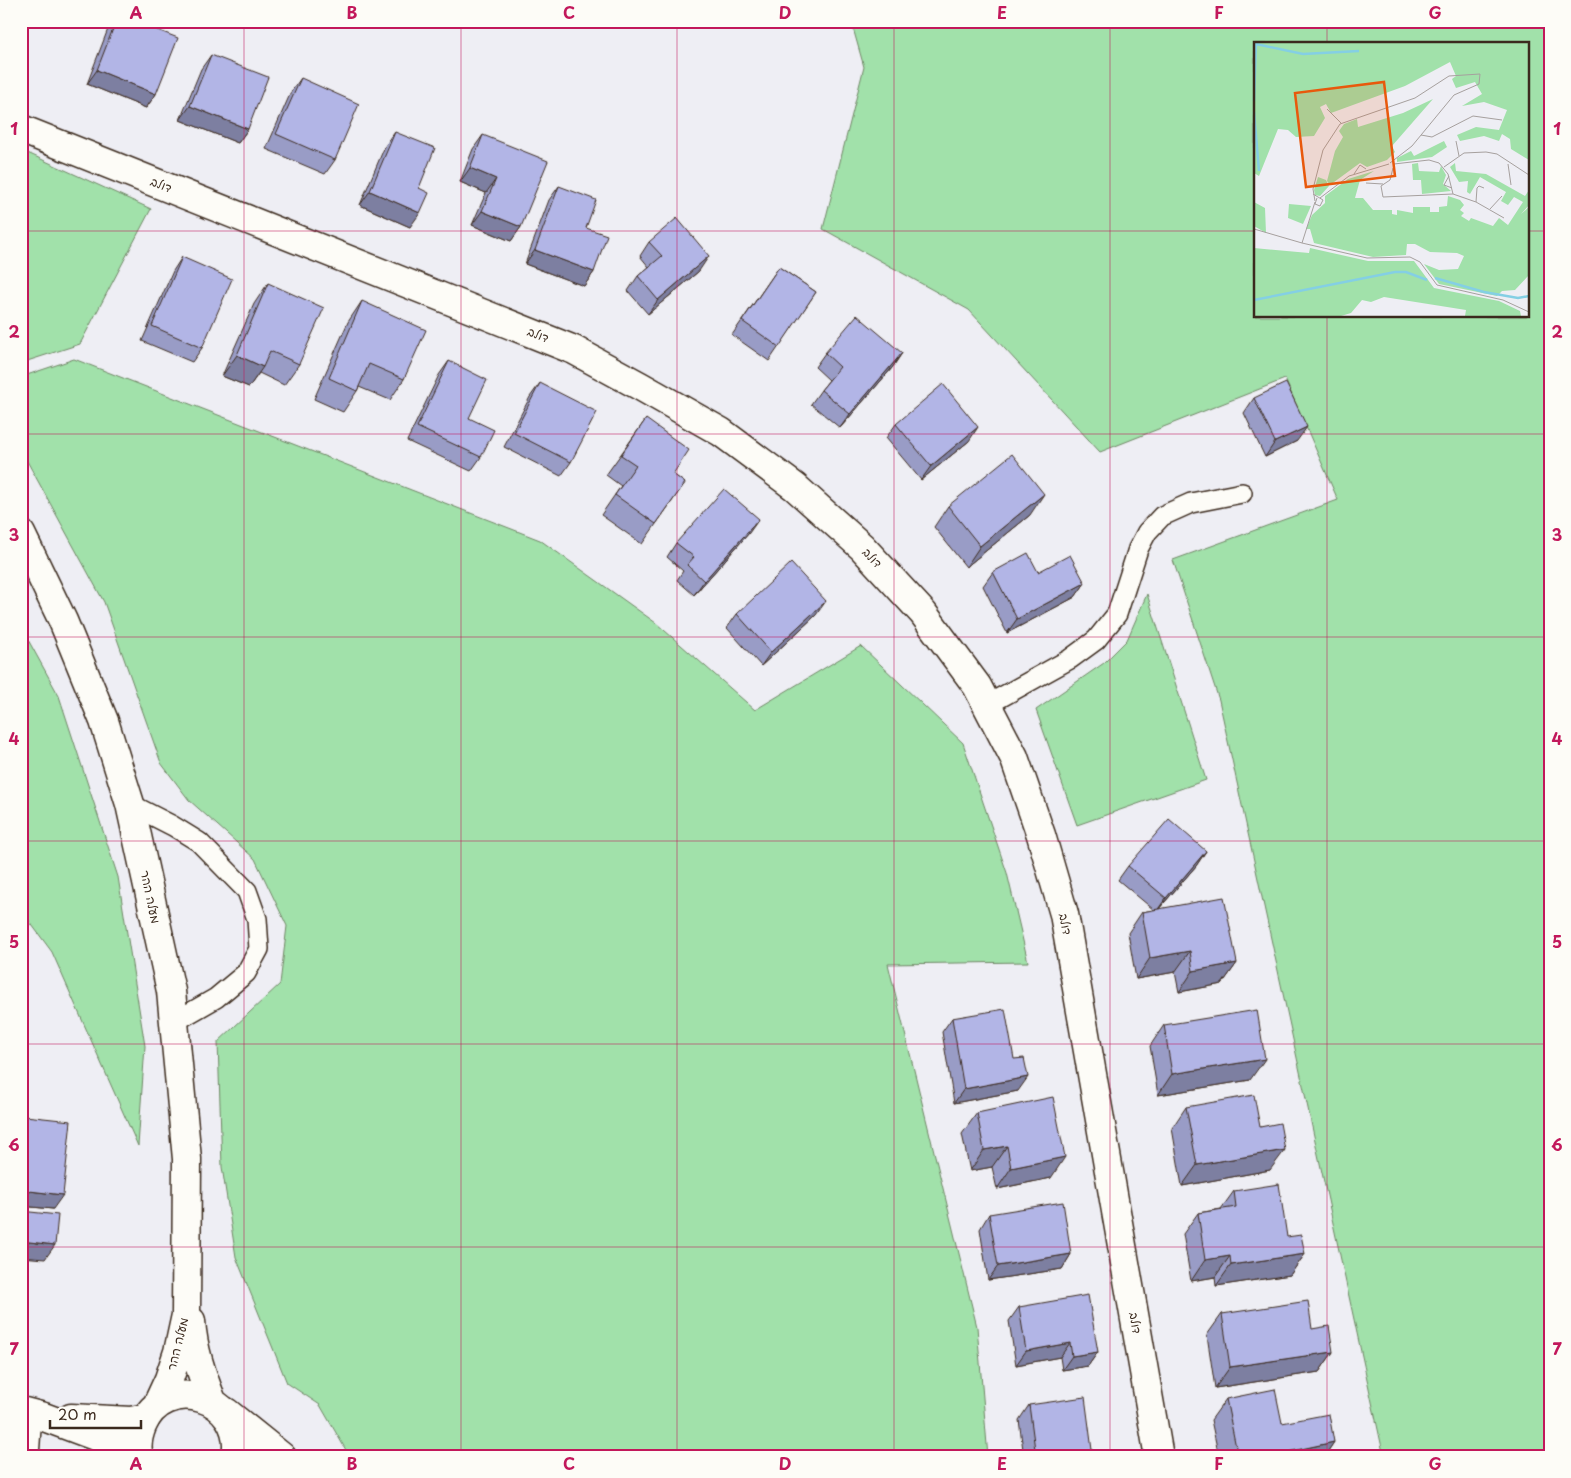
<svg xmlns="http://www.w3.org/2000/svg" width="1571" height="1478" font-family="'Playpen Sans','Playpen Sans Hebrew',sans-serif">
<rect width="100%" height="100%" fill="#eeeef4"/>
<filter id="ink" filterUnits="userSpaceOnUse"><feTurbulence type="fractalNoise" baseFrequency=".02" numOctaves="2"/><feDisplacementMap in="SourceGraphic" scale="10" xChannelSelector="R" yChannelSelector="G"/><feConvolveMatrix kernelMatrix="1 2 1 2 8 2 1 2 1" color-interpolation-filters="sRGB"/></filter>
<g filter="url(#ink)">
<!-- green -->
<path fill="#a1e1aa" stroke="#6e8664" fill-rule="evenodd" d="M 851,21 L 1550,21 L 1550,1457 L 1384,1457 L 1219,700 L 1173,560 L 1338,500 L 1285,379 L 1100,452 L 969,310 L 823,229 L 864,67 ZM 1255,44 L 1527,44 L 1527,316 L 1255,316 Z
M 21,150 L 151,209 L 80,344 L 21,363 Z
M 74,359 L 540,540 L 656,623 L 755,710 L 861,646 L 963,743 L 1007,873 L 1028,962 L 888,964 L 977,1327 L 988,1457 L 350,1457 L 320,1405 L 287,1383 L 236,1257 L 222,1167 L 218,1042 L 280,984 L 287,926 L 255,859 L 189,800 L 161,763 L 104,602 L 21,450 L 21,377 Z
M 1147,594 L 1206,780 L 1077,825 L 1036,710 L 1104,663 L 1127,640 Z
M 21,627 L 59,696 L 118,877 L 145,1046 L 138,1146 L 52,952 L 21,910 Z"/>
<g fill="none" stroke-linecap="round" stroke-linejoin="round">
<defs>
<path id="service" d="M 987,705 L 1070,659 L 1096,640 L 1117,614 L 1138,549 L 1147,532 L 1162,516 L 1191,503 L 1242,493
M 130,804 L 173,826 L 199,842 L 247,891 L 257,919 L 259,949 L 246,973 L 216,998 L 174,1022
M 29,1457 L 32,1414"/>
<path id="minor" d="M 21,129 L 574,350 L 640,386 L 721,432 L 795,487 L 862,547 L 923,613 L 977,686 L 1014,757 L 1041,835 L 1064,914 L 1159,1457
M 21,1411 L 44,1417 L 119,1445 L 129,1452 L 133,1457
M 226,1412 L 282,1457
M 71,1418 L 131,1421 L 146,1418"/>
<path id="tertiary" d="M 21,534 L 63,621 L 104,721 L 130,804 L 171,991 L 187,1159 L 186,1315 L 178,1352 L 169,1379 L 157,1405
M 191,1321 C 193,1350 202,1375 212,1401
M 139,1457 C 136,1447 138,1436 142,1426 C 164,1372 247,1395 236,1457"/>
</defs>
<!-- service casing -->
<use href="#service" stroke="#3b2a1e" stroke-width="22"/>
<!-- minor casing -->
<use href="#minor" stroke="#3b2a1e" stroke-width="31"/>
<!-- tertiary casing -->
<use href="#tertiary" stroke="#3b2a1e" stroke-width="31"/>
<!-- service -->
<use href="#service" stroke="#fdfcf7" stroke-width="19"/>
<!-- minor -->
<use href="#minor" stroke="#fdfcf7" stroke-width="28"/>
<!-- tertiary -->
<use href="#tertiary" stroke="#fdfcf7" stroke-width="28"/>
</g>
<!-- wall -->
<path fill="#999cc6" stroke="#3b2a1e" d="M 114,21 L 134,21 L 156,94 L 146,108 L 87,84 L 108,29 Z
M 211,55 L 248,129 L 238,143 L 180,120 L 201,69 Z
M 301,78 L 335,160 L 325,174 L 266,149 L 291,92 Z
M 395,132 L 419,188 L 410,227 L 360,205 L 385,146 Z
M 483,135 L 521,227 L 511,241 L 472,225 L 486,193 L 460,182 L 473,149 Z
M 559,186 L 594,272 L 584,286 L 525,264 L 549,200 Z
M 649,242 L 699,271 L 648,314 L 628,291 L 638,276 L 649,267 L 640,256 Z
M 182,257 L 202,348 L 192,362 L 142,341 L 173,271 Z
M 779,267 L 816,292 L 769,361 L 732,335 Z
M 268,283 L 299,364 L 284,385 L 259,373 L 249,387 L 222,376 L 254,304 Z
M 362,301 L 404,379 L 390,400 L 359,387 L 357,391 L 343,412 L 314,399 L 348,322 Z
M 825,353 L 902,353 L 892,368 L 840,428 L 811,404 L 821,390 L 829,380 L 815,367 Z
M 449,361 L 469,418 L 481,457 L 471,471 L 407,441 L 439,375 Z
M 540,383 L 571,462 L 561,476 L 504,447 L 530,397 Z
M 1254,398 L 1297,441 L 1265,457 L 1244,413 Z
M 646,419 L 673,474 L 685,483 L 642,544 L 601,515 L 621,486 L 606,475 Z
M 896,424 L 969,441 L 921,480 L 886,438 Z
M 948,506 L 1030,515 L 966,567 L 934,527 Z
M 749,533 L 694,595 L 677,580 L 683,571 L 667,557 L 676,543 Z
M 993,572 L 1038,572 L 1085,583 L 1075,597 L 1007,633 L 983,586 Z
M 737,614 L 816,615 L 761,666 L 727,628 Z
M 1206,851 L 1196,866 L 1158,910 L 1237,963 L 1222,984 L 1179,992 L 1175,972 L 1136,979 L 1128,933 L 1142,912 L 1154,910 L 1118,880 L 1128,866 Z
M 952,1018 L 1014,1059 L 1018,1091 L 954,1103 L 942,1032 Z
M 1164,1025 L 1250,1080 L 1158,1095 L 1150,1046 Z
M 1186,1107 L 1260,1127 L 1270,1170 L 1182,1186 L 1172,1128 Z
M 977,1113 L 1051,1178 L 997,1189 L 992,1167 L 970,1171 L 962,1134 Z
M 25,1116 L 53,1209 L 21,1206 L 21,1121 Z
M 1234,1191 L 1287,1237 L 1305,1254 L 1290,1275 L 1216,1286 L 1215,1277 L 1191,1281 L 1183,1234 L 1198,1213 L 1221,1209 Z
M 989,1214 L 1071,1254 L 1062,1269 L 988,1280 L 980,1229 Z
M 1019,1307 L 1098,1352 L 1088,1366 L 1062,1370 L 1060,1357 L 1016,1365 L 1009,1321 Z
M 1222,1314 L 1312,1329 L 1333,1352 L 1319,1372 L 1215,1388 L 1207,1335 Z
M 1226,1399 L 1282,1423 L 1334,1442 L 1324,1457 L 1219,1457 L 1211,1420 Z
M 1029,1405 L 1087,1457 L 1024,1457 L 1019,1420 Z"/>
<!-- shaded-wall -->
<path fill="#7d7fa1" stroke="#3b2a1e" d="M 97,70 L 156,94 L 146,108 L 87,84 Z
M 190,106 L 248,129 L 238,143 L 180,120 Z
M 470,168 L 496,179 L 486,193 L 460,182 Z
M 370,191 L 420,213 L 410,227 L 360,205 Z
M 482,211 L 521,227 L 511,241 L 472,225 Z
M 535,250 L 594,272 L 584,286 L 525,264 Z
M 709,256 L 699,271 L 648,314 L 658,300 Z
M 902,353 L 892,368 L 840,428 L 850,414 Z
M 237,355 L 263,367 L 249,387 L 222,376 Z
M 978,427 L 969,441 L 921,480 L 931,466 Z
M 1307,427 L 1297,441 L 1265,457 L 1275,442 Z
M 1044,494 L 1030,515 L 966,567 L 980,546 Z
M 759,519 L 749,533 L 694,595 L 704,581 Z
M 1085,583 L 1075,597 L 1007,633 L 1017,619 Z
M 826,601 L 816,615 L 761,666 L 771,652 Z
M 1206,851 L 1196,866 L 1156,912 L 1166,898 Z
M 1190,951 L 1175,972 L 1136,979 L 1150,958 Z
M 1237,963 L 1222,984 L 1179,992 L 1193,971 Z
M 1265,1059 L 1250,1080 L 1158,1095 L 1172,1074 Z
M 1028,1077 L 1018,1091 L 954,1103 L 964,1089 Z
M 1007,1146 L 992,1167 L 970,1171 L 984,1150 Z
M 1285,1150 L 1270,1170 L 1182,1186 L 1197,1165 Z
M 1065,1157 L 1051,1178 L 997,1189 L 1011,1168 Z
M 21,1190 L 63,1195 L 53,1209 L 21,1206 Z
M 21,1241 L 55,1245 L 45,1259 L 21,1257 Z
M 1071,1254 L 1062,1269 L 988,1280 L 998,1266 Z
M 1305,1254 L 1290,1275 L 1216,1286 L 1231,1265 Z
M 1230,1256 L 1215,1277 L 1191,1281 L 1205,1260 Z
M 1070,1343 L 1060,1357 L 1016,1365 L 1026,1351 Z
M 1098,1352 L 1088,1366 L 1062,1370 L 1072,1356 Z
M 1333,1352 L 1319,1372 L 1215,1388 L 1230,1367 Z
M 1334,1442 L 1324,1457 L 1264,1457 Z
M 1092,1450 L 1087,1457 L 1046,1457 Z"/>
<!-- building -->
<path fill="#b2b5e6" stroke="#3b2a1e" d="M 116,21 L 134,21 L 178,38 L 156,94 L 97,70 Z
M 211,55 L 268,77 L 248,129 L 190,106 Z
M 301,78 L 359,104 L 335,160 L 276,134 Z
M 395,132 L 435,148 L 419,188 L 429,193 L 420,213 L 370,191 Z
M 483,135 L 548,161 L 521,227 L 482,211 L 496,179 L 470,168 Z
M 559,186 L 596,200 L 586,228 L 607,235 L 594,272 L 535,250 Z
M 677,218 L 709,256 L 658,300 L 638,276 L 662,256 L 649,242 Z
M 182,257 L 232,279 L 202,348 L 152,326 Z
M 779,267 L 816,292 L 779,347 L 742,321 Z
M 268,283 L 324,308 L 299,364 L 270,351 L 263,367 L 237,355 Z
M 362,301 L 426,330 L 404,379 L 369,364 L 357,391 L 329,378 Z
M 857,315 L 902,353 L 850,414 L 821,390 L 840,367 L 825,353 Z
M 449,361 L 487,380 L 469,418 L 494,430 L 481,457 L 417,427 Z
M 540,383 L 597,412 L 571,462 L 514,433 Z
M 1286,383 L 1307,427 L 1275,442 L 1254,398 Z
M 943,384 L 978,427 L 931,466 L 896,424 Z
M 646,419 L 689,450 L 673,474 L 685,483 L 656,524 L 615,495 L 636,465 L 621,455 Z
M 1012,454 L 1044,494 L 980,546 L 948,506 Z
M 724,489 L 759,519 L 704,581 L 687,565 L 694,557 L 676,543 Z
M 1028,553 L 1038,572 L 1070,555 L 1085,583 L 1017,619 L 993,572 Z
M 791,563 L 826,601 L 771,652 L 737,614 Z
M 1169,819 L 1206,851 L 1166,898 L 1128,866 Z
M 1224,897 L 1237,963 L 1193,971 L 1190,951 L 1150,958 L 1142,912 Z
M 1005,1009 L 1014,1059 L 1024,1058 L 1028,1077 L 964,1089 L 952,1018 Z
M 1257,1010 L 1265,1059 L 1172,1074 L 1164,1025 Z
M 1254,1095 L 1260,1127 L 1280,1123 L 1285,1150 L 1197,1165 L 1186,1107 Z
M 1053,1097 L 1065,1157 L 1011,1168 L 1007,1146 L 984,1150 L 977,1113 Z
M 25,1116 L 71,1121 L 63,1195 L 21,1190 L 21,1147 Z
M 1279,1184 L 1287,1237 L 1301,1235 L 1305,1254 L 1231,1265 L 1230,1256 L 1205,1260 L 1198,1213 L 1236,1207 L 1234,1191 Z
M 1063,1202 L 1071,1254 L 998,1266 L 989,1214 Z
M 21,1211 L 58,1215 L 55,1245 L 21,1241 Z
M 1088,1295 L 1098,1352 L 1072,1356 L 1070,1343 L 1026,1351 L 1019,1307 Z
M 1308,1301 L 1312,1329 L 1329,1326 L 1333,1352 L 1230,1367 L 1222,1314 Z
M 1275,1389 L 1282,1423 L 1329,1414 L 1334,1442 L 1264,1457 L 1238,1457 L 1226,1399 Z
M 1085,1397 L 1092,1450 L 1046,1457 L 1036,1457 L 1029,1405 Z"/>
</g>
<!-- grid -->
<path fill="none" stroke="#c2185b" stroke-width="1" stroke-opacity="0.55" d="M 244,21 L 244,1457M 461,21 L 461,1457M 677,21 L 677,1457M 894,21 L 894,1457M 1110,21 L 1110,1457M 1327,21 L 1327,44M 21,231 L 1255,231M 1527,231 L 1550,231M 1327,316 L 1327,1457M 21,434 L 1550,434M 21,637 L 1550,637M 21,841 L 1550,841M 21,1044 L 1550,1044M 21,1247 L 1550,1247"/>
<g text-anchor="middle" stroke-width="5" stroke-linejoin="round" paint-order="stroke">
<!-- street labels -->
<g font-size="12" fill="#3b2a1e" stroke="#fdfcf7">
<text transform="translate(161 185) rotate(22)" y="4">דולב</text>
<text transform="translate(538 335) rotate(22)" y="4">דולב</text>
<text transform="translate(872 558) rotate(47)" y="4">דולב</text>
<text transform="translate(150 897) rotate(78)" y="4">מעלה ההר</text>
<text transform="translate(1065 924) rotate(79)" y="4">דולב</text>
<text transform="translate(1135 1323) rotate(80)" y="4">דולב</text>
<text transform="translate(178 1344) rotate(-76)" y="4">מעלה ההר</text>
</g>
</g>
<!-- overview -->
<g transform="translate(1254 42)">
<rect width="275" height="275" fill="#eeeef4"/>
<path d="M 0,1 L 275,1 L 275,118 L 257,107 L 256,97 L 248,92 L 245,99 L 230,94 L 206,99 L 203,93 L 222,85 L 245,88 L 253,68 L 230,60 L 208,64 L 228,52 L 221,40 L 202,46 L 198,37 L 202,34 L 196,20 L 151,44 L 77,71 L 72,62 L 66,65 L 71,76 L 60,94 L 42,95 L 34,88 L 24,87 L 5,134 L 0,131 ZM 179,57 L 138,104 L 141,110 L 133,118 L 113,125 L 106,121 L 76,143 L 73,139 L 81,109 L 89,95 L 85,89 L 90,82 L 103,77 L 104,85 L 149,71 ZM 190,99 L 193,105 L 178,115 L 143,120 L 143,116 L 157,109 L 160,114 ZM 164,121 L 165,129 L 185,130 L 187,124 L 192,133 L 189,142 L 197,149 L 168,152 L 167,138 L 159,138 L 158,122 ZM 201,121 L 202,129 L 232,132 L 271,154 L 275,148 L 275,163 L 267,172 L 275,165 L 275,233 L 261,248 L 248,249 L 243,254 L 185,242 L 170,222 L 185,228 L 204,227 L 210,214 L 203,211 L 176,210 L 161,202 L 153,202 L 152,213 L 119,215 L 60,201 L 56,187 L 52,187 L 58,173 L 71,161 L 71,154 L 94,137 L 120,129 L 106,138 L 101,156 L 109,156 L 119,168 L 138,168 L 138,172 L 143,173 L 143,168 L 159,171 L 159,165 L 176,165 L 176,170 L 185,170 L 185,165 L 193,164 L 194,154 L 206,158 L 210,163 L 206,168 L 210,171 L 207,174 L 215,179 L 217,176 L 239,184 L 245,176 L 254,183 L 269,160 L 260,155 L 254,163 L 247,159 L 252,150 L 226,135 L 216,152 L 213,150 L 214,139 L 205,140 L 196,125 ZM 64,135 L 72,138 L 75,144 L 66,154 L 61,153 L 60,148 ZM 0,160 L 11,166 L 12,191 L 0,184 ZM 35,162 L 57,164 L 49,182 L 34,176 ZM 0,206 L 55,211 L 56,206 L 114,219 L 160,219 L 180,246 L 245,259 L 266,269 L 267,274 L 211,274 L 212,268 L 130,255 L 117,260 L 108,258 L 97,271 L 87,274 L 0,274 Z" fill="#a1e1aa"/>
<path fill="none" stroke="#84cfe4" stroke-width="2.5" d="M 2,2 L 49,12 L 105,9M 0,59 L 2,1M 0,70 L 5,129M 181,236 L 230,250 L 264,256 L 275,254M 0,258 L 141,230 L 152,230 L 173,238"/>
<path fill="none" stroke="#a6a09e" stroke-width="1" d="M 73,67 L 87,81M 167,93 L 178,95 L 219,74 L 248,78M 202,99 L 205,114M 140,122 L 175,118 L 185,121 L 194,132 L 199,152M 254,122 L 257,143M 190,125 L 210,111 L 232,110 L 243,112 L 275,133M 139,126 L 136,138 L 127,144 L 129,155 L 199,152 L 222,160 L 250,176M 100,132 L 106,123 L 112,127M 195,134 L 190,143 L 198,146M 112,141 L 129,142M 59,152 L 69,158 L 66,164 L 61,162 L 63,156M 66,156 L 95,134 L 135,122M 61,159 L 59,147 L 69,108 L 86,82 L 161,56 L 195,34 L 226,32 L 225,42 L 200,53 L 158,104 L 136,121M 222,160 L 223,146 L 225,144 L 230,146M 236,167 L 248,154M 0,187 L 48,201 L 61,160M 48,201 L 113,216 L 156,215 L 166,220 L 183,243 L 249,258 L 275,270"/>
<path fill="#e8590c" fill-opacity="0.15" stroke="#e8590c" stroke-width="2.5" d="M 130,40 L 141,134 L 52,145 L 41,51 Z"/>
<rect width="275" height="275" fill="none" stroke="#3b2a1e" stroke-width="2.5"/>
</g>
<!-- margin -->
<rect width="1571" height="1478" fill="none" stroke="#fdfcf7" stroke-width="55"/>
<!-- scale -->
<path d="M50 1420v8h91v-8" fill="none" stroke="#3b2a1e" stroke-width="2.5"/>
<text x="58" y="1420" font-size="15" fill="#3b2a1e" stroke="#fdfcf7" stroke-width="4" paint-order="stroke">20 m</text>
<rect x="28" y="28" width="1516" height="1422" fill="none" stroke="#c2185b" stroke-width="2"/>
<g font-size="16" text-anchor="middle" font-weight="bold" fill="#c2185b">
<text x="136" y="19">A</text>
<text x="352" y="19">B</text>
<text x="569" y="19">C</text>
<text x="785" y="19">D</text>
<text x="1002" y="19">E</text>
<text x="1219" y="19">F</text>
<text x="1435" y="19">G</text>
<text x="14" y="135">1</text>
<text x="1557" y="135">1</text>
<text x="14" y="338">2</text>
<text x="1557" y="338">2</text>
<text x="14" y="541">3</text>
<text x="1557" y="541">3</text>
<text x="14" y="745">4</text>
<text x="1557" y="745">4</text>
<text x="14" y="948">5</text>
<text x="1557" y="948">5</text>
<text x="14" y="1151">6</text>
<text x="1557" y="1151">6</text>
<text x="14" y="1355">7</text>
<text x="1557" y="1355">7</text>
<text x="136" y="1470">A</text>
<text x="352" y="1470">B</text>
<text x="569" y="1470">C</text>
<text x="785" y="1470">D</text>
<text x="1002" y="1470">E</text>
<text x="1219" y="1470">F</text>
<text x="1435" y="1470">G</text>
</g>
</svg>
